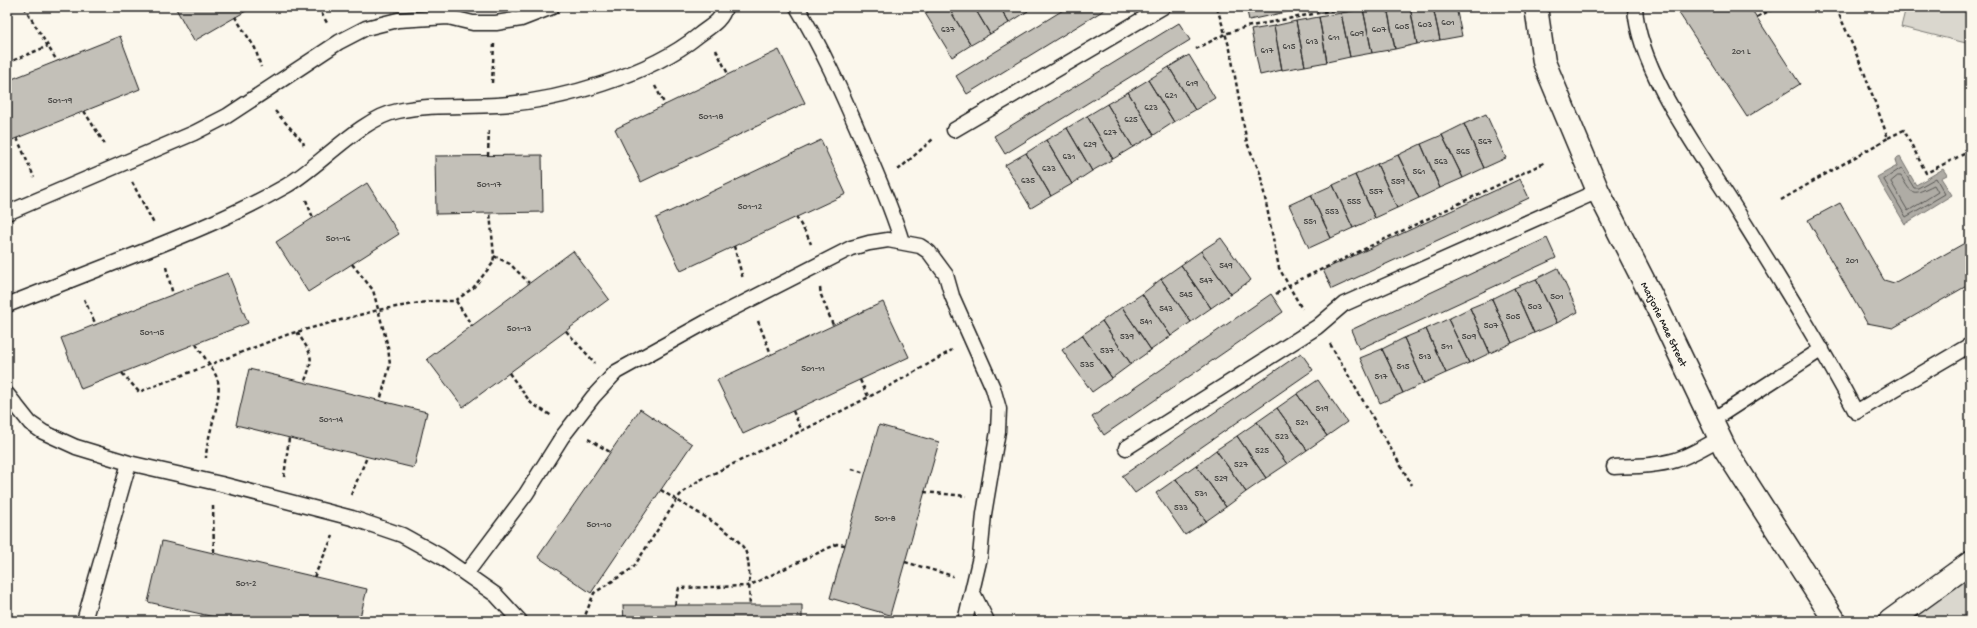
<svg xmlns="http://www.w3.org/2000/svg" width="1977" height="628" font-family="'Gochi Hand',sans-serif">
<rect width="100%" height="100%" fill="#fbf7ec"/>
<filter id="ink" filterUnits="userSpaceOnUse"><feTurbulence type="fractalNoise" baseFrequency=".025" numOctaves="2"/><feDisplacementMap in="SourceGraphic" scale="8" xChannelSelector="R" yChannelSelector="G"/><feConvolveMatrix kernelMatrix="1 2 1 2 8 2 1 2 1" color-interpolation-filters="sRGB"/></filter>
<g filter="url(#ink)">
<!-- green -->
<path fill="#dad7ce" stroke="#7b7a75" d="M 1906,7 L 1970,7 L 1970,44 L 1901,27 Z
M 1970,550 L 1970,621 L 1877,621 Z"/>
<!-- water -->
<path fill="#afaca5" stroke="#74726e" d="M 1900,157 L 1916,185 L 1943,169 L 1947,175 L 1941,178 L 1952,195 L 1905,224 L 1877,177 L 1897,166 L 1895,160 Z"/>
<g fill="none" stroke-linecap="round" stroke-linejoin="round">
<!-- shore -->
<path stroke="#575653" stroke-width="1" d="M 1902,168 L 1914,188 L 1918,188 L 1936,178 L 1945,194 L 1906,217 L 1884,180 Z
M 1898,176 L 1901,176 C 1913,197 1913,195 1934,185 L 1938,192 L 1908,211 L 1891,182 Z"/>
</g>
<!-- building -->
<path fill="#c3c0b8" stroke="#1c1c1c" d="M 175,7 L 253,7 L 194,41 Z
M 936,7 L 948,7 L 971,45 L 952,57 L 925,13 Z
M 948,7 L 974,7 L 990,34 L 971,45 Z
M 974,7 L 1000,7 L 1009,23 L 990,34 Z
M 1000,7 L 1026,7 L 1028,11 L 1009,23 Z
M 1068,7 L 1109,7 L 967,94 L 956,76 Z
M 1246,7 L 1309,7 L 1249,20 Z
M 1372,7 L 1387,7 L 1395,49 L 1372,53 L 1363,9 Z
M 1387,7 L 1410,7 L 1417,44 L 1395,49 Z
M 1410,7 L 1433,7 L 1440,40 L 1417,44 Z
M 1433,7 L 1456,7 L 1462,36 L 1440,40 Z
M 1675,7 L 1750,7 L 1800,84 L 1747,117 Z
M 1363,9 L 1372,53 L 1350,57 L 1341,13 Z
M 1341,13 L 1350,57 L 1327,62 L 1319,17 Z
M 1319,17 L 1327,62 L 1305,66 L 1296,21 Z
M 1296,21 L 1305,66 L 1282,70 L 1274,26 Z
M 1179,23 L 1190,40 L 1005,154 L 994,136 Z
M 1274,26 L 1282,70 L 1260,75 L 1251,30 Z
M 120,36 L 140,89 L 7,142 L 7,81 Z
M 779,50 L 805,103 L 641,182 L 615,129 Z
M 1189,55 L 1215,98 L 1195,110 L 1169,67 Z
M 1169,67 L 1195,110 L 1174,122 L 1148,80 Z
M 1148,80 L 1174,122 L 1154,135 L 1128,92 Z
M 1128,92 L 1154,135 L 1133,147 L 1107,104 Z
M 1107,104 L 1133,147 L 1113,159 L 1087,116 Z
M 1486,114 L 1506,158 L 1484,168 L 1464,124 Z
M 1087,116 L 1113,159 L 1092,171 L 1067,128 Z
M 1464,124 L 1484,168 L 1463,178 L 1442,135 Z
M 1067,128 L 1092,171 L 1072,184 L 1046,140 Z
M 1442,135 L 1463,178 L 1440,188 L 1421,144 Z
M 821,140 L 846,194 L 681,271 L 656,218 Z
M 1046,140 L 1072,184 L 1051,196 L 1026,153 Z
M 1421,144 L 1440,188 L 1419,198 L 1398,155 Z
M 1026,153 L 1051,196 L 1031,208 L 1005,165 Z
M 542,155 L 543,212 L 436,214 L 435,156 Z
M 1398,155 L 1419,198 L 1397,208 L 1377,164 Z
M 1377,164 L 1397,208 L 1375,218 L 1355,175 Z
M 1355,175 L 1375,218 L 1353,228 L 1333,185 Z
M 1520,179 L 1529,198 L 1332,289 L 1323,270 Z
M 367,183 L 399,234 L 308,292 L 276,242 Z
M 1333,185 L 1353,228 L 1331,238 L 1311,195 Z
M 1311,195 L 1331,238 L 1309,248 L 1289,205 Z
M 1840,203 L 1884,280 L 1894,283 L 1970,240 L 1970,284 L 1893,328 L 1867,323 L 1808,220 Z
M 1221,238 L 1251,280 L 1231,294 L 1201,251 Z
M 1547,238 L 1556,258 L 1359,349 L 1351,330 Z
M 573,251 L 609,299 L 463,407 L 427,359 Z
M 1201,251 L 1231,294 L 1211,308 L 1181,265 Z
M 1181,265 L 1211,308 L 1191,322 L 1161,279 Z
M 1558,268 L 1578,312 L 1557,323 L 1536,279 Z
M 228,273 L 248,323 L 81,389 L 61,338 Z
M 1161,279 L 1191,322 L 1171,336 L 1142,294 Z
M 1536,279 L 1557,323 L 1534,333 L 1514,288 Z
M 1514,288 L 1534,333 L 1512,343 L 1492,299 Z
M 1142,294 L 1171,336 L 1151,350 L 1122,307 Z
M 1271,294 L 1283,312 L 1104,435 L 1092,417 Z
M 1492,299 L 1512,343 L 1490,353 L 1470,308 Z
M 883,302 L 909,357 L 743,434 L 717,380 Z
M 1122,307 L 1151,350 L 1131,364 L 1102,321 Z
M 1470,308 L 1490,353 L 1469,363 L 1448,319 Z
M 1448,319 L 1469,363 L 1446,373 L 1426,329 Z
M 1102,321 L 1131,364 L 1112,378 L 1082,335 Z
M 1426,329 L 1446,373 L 1424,383 L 1404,338 Z
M 1082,335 L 1112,378 L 1092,392 L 1062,350 Z
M 1404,338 L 1424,383 L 1403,393 L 1382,349 Z
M 1382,349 L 1403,393 L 1380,403 L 1360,358 Z
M 1301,353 L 1313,370 L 1135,493 L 1122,476 Z
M 249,369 L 427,412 L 414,468 L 236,425 Z
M 1318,380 L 1347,422 L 1327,436 L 1297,394 Z
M 1297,394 L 1327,436 L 1307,450 L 1277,408 Z
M 1277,408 L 1307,450 L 1287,464 L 1257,422 Z
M 640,409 L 692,444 L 591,593 L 538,557 Z
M 1257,422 L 1287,464 L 1266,478 L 1237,436 Z
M 879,425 L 939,442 L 890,615 L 830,598 Z
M 1237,436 L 1266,478 L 1246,492 L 1216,450 Z
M 1216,450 L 1246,492 L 1226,507 L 1196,465 Z
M 1196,465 L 1226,507 L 1206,521 L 1176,479 Z
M 1176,479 L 1206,521 L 1185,535 L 1156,493 Z
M 162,541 L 367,589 L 359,621 L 232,621 L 148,602 Z
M 623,605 L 802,605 L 802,621 L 624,621 Z"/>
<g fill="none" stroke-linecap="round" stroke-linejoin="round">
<defs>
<path id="lane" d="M 797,7 C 822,48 841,91 860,135 C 875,171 891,205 902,242
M 1635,7 C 1638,69 1699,151 1732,203 C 1775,272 1818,340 1856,412 L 1970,345
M 954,130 L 1163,7
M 7,213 L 194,133 L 227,116 L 339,42 L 366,28 L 398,20 L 448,17 L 473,23 L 496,23 L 521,19 L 552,7
M 7,305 C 50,288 94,271 137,254 C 188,234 239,213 286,186 C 319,167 361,118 398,111 C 431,104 464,107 497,105 C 560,101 650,75 699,35 C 709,27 722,21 725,7
M 7,394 L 30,423 L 43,432 L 76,447 L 129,463 L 221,484 L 352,518 L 402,535 L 440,556 L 496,595 L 520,621
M 1711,421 L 1822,349
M 1126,448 L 1317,327 L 1344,304 L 1598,191
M 1614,467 C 1635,466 1656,466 1676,460 C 1691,455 1706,446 1720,438
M 466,574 L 526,494 L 562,437 L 593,397 L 616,372 L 708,321 L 851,248 L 869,243 L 888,240 L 920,246 L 929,252 L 946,275 L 952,296 L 993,388 L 999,409 L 998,431 L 984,514 L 980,557 L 965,621
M 973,593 L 987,621
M 84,621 L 129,463"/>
<g id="street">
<path id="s1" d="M 1536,7 L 1544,62 L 1598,191 L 1658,309 L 1725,449 L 1835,621"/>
</g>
<path id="secondary" d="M 1890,621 L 1970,563"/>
</defs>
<!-- lane casing -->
<use href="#lane" stroke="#1c1c1c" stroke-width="17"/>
<!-- street casing -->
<use href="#street" stroke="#1c1c1c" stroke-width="25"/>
<!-- secondary casing -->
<use href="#secondary" stroke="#1c1c1c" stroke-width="25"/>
<!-- path -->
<path stroke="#1c1c1c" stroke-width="2.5" stroke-dasharray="4 3" stroke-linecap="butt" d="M 24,7 L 57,61
M 318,7 L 327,23
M 1217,8 L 1230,49 L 1247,143 L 1260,173 L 1279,268 L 1302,309
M 235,17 L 255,48 L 261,67
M 1757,17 L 1777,7
M 1196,49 L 1225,34 L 1246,27 L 1349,7
M 716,50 L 728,74
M 7,63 L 48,46
M 492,83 L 494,44
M 655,86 L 665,105
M 84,111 L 106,146
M 275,111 L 303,142 L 304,145
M 17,138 L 34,177
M 1888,138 L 1904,130 L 1926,173 L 1970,151
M 488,156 L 489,128
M 898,170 L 933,139
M 132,182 L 154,224
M 306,200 L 313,218
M 1781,200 L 1888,138 L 1864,72 L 1836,7
M 796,217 L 807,235 L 811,244
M 734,246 L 743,279
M 494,256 L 510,264 L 529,283
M 352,264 L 373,290 L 388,347 L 390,365 L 380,401
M 166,267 L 173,295
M 820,288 L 821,295 L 833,325
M 1276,294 L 1289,285 L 1546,162
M 84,299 L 96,325
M 456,301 L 472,326
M 758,321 L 771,354
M 566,331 L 595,363
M 297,332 C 312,355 315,356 304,383
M 196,344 C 202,355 212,366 217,378 C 224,396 206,436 206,458
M 1330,344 L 1412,485
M 122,373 L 139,392 L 289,334 L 378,310 L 432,301 L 455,301 L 473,288 L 493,263 L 494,256 L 490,213
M 509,373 L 531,403 L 552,416
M 860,380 L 869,398
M 793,411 L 802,431
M 588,439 L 610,452
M 852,469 L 865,473
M 284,477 L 289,438
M 661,490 C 682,505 729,527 743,547 C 752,559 748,589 750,605
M 924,492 L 966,496
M 351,495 L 367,457
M 213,506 L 214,554
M 905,562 L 953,576
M 314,577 L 333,536
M 675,605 L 679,588 L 748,586 L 837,544 L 845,545
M 199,621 L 202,614
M 583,621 L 594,593 L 633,568 L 680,495 L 698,481 C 784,439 870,400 952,350"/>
<!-- lane -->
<use href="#lane" stroke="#fbf7ec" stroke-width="14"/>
<!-- street -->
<use href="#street" stroke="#fbf7ec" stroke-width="22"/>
<!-- secondary -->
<use href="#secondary" stroke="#fbf7ec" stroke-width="22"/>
</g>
</g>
<g text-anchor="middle" stroke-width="3" stroke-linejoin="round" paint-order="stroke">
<!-- number labels -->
<g font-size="9" fill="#464543">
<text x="1448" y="25">601</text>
<text x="1425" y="27">603</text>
<text x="1402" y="29">605</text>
<text x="948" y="32">637</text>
<text x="1379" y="32">607</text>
<text x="1357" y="36">609</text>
<text x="1334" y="40">611</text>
<text x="1312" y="44">613</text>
<text x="1289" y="49">615</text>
<text x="1267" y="53">617</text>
<text x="1741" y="54">201 L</text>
<text x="1192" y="86">619</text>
<text x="1171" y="98">621</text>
<text x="60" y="103">501-19</text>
<text x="1151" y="110">623</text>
<text x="711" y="119">501-18</text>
<text x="1131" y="122">625</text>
<text x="1110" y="135">627</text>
<text x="1485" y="144">567</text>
<text x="1090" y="147">629</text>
<text x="1463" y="154">565</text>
<text x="1069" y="159">631</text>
<text x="1441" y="164">563</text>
<text x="1049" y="171">633</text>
<text x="1419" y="174">561</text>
<text x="1028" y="183">635</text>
<text x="1398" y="184">559</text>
<text x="489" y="187">501-17</text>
<text x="1376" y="194">557</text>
<text x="1354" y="204">555</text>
<text x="750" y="209">501-12</text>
<text x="1332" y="214">553</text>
<text x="1310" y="224">551</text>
<text x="338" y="241">501-16</text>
<text x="1852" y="263">201</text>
<text x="1226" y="268">549</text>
<text x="1206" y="283">547</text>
<text x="1186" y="297">545</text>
<text x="1557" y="299">501</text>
<text x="1535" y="309">503</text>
<text x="1166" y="311">543</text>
<text x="1513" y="319">505</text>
<text x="1146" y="324">541</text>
<text x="1491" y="328">507</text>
<text x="519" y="331">501-13</text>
<text x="152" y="335">501-15</text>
<text x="1127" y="339">539</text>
<text x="1469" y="339">509</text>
<text x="1447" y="349">511</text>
<text x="1107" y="353">537</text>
<text x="1425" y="359">513</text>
<text x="1087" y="367">535</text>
<text x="1403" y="369">515</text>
<text x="813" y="371">501-11</text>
<text x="1381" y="379">517</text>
<text x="1322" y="411">519</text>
<text x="331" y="422">501-14</text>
<text x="1302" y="425">521</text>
<text x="1282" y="439">523</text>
<text x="1262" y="453">525</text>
<text x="1241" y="467">527</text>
<text x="1221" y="481">529</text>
<text x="1201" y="496">531</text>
<text x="1181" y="510">533</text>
<text x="885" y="521">501-8</text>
<text x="599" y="527">501-10</text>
<text x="246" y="586">501-2</text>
</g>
<!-- street labels -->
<g font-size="11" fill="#1c1c1c" stroke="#fbf7ec">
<text dy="4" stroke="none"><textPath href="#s1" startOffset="344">Marjorie Mae Street</textPath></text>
</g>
</g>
<!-- margin -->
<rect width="1977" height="628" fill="none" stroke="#fbf7ec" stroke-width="24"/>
<rect x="12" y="12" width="1953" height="604" fill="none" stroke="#1c1c1c" stroke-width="1.5" filter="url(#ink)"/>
</svg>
